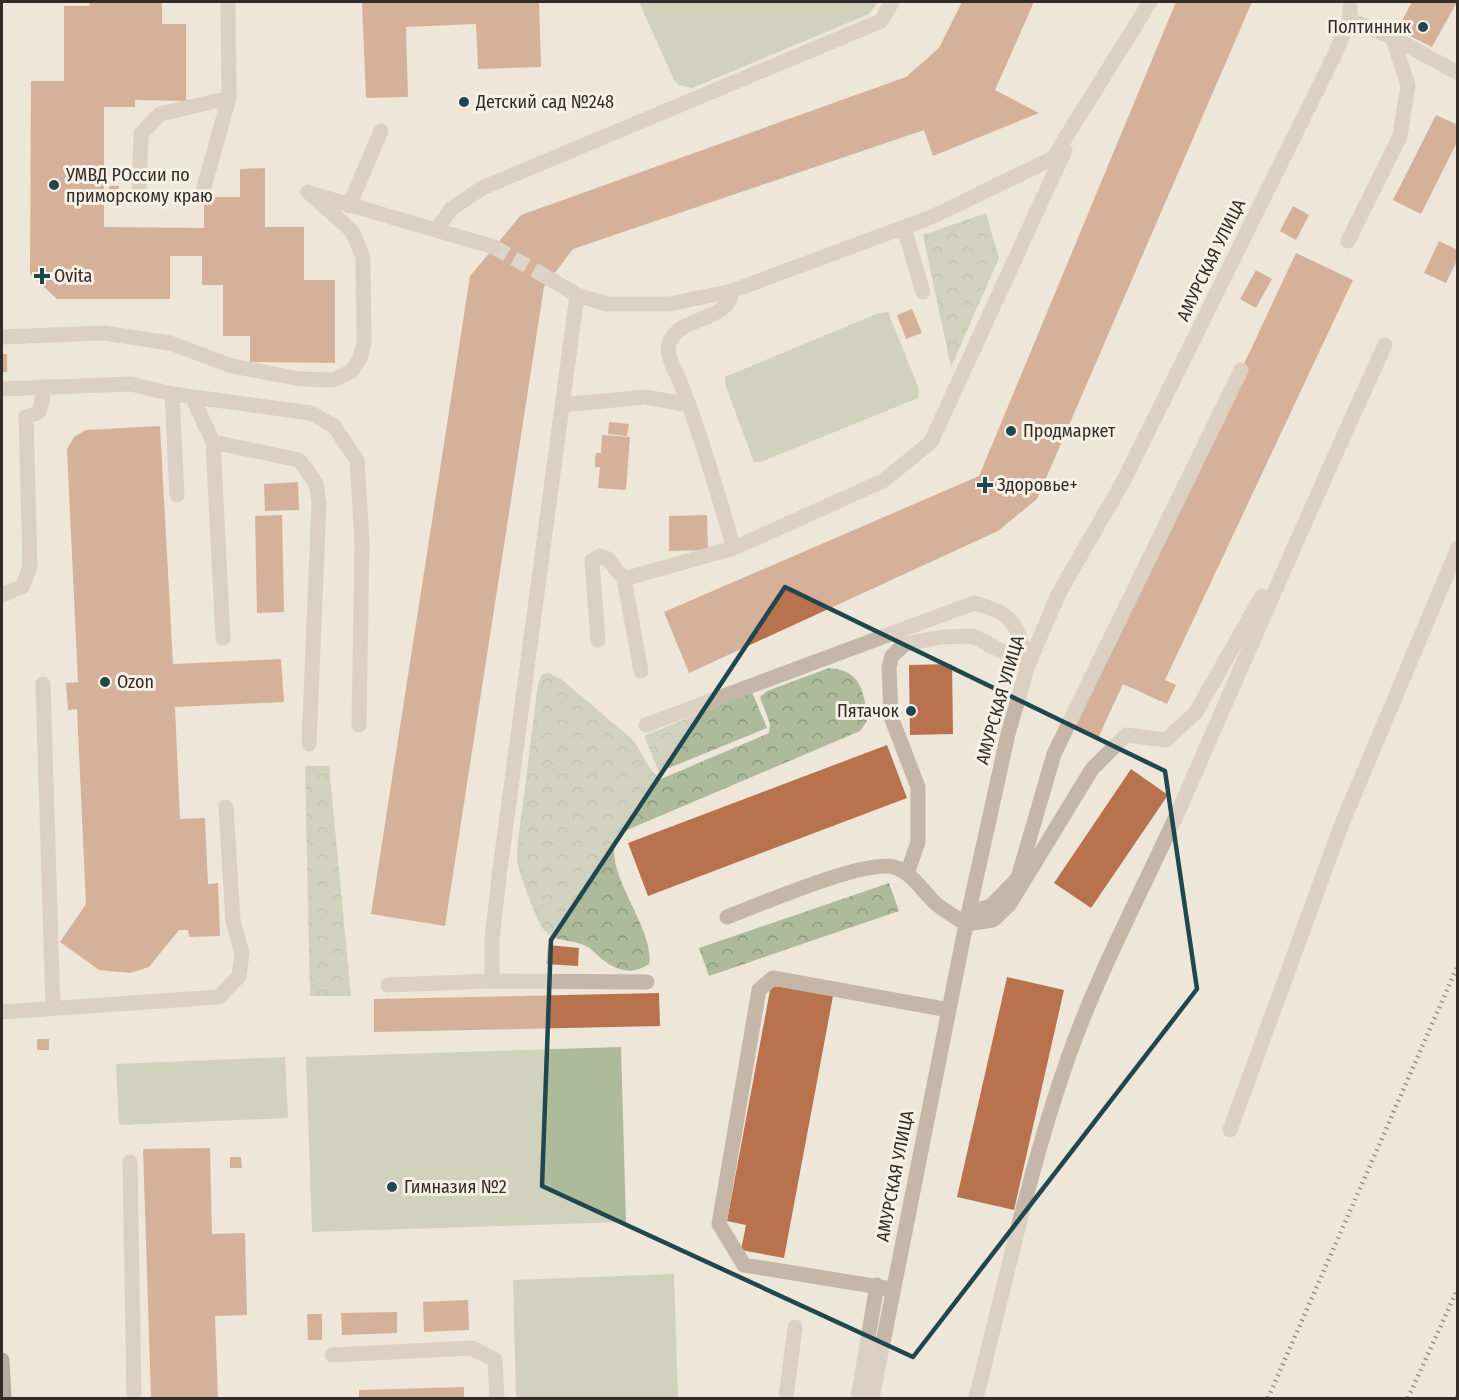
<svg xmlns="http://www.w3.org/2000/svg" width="1459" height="1400" font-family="'Fira Sans Condensed',sans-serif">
<defs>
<pattern id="forest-crowns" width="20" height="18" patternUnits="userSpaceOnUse" patternTransform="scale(1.5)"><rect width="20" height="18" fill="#adbb9b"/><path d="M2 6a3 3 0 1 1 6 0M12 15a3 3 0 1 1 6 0" fill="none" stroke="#8d987e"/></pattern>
</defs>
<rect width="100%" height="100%" fill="#eee6d9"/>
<!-- grass -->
<path fill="#adbb9b" d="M 639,2 L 878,2 L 869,14 L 692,88 L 679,85 L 674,80 Z
M 888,312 L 919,389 L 918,398 L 761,462 L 754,462 L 725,384 L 725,377 L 879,313 Z
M 621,1047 L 626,1222 L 312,1232 L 306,1057 Z
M 285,1057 L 288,1118 L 119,1125 L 116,1064 Z
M 674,1274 L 678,1398 L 516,1398 L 513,1280 Z"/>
<!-- forest -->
<path fill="url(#forest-crowns)" d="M 986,213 L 999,258 L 951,367 L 923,235 Z
M 829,668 C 862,670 865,694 867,721 L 860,731 L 620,833 C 595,864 656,927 649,964 C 628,979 608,966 593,951 C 579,937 556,945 544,930 C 536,920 517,869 517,858 C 517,840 521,821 523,803 C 528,763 533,724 538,684 L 542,674 L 549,673 L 561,679 L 632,739 C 642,750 648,772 661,779 L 769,733 L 770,724 L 760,697 L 767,691 Z
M 752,692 L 767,728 L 659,772 L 644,736 Z
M 305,766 L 329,766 L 351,996 L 310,996 Z
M 889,883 L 899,911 L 709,976 L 699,948 Z"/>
<!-- building -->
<path fill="#b8724d" d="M 90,2 L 162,2 L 162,24 L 186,24 L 186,101 L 135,100 L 135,107 L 104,107 L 104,227 L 204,228 L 204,197 L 240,197 L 240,169 L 265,168 L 265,227 L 304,227 L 304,280 L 335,280 L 335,363 L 250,362 L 250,336 L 223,336 L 223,285 L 202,285 L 202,256 L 170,256 L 170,299 L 57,299 L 30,274 L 31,81 L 64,81 L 64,6 L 89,6 Z
M 362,2 L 539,2 L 541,67 L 478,69 L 476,24 L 406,27 L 408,97 L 366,98 Z
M 962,2 L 1034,2 L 995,90 L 1039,113 L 933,156 L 924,130 L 573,249 L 544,287 L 445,926 L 371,914 L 470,276 L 521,215 L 906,77 L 939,48 Z
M 1176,2 L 1252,2 L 1037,499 L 998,531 L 689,673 L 664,612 L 979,476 Z
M 1412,2 L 1457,2 L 1432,47 L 1406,34 L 1402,21 Z
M 1436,115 L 1458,125 L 1458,140 L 1421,214 L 1393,200 Z
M 109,186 L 119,186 L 119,205 L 109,205 Z
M 1293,206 L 1309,215 L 1296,240 L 1280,231 Z
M 1439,241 L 1458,250 L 1458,258 L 1446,283 L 1424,273 Z
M 1296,253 L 1353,280 L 1165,680 L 1176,685 L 1167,704 L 1123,684 L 1098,738 L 1074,727 Z
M 1256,270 L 1272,279 L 1256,308 L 1240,299 Z
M 912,309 L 922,333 L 906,339 L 897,315 Z
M 2,354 L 7,354 L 7,372 L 2,372 Z
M 609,422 L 629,424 L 627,436 L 608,434 Z
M 160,426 L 173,664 L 281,659 L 284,702 L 175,707 L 180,819 L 205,818 L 208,884 L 218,883 L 220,936 L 189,937 L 188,930 L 179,930 L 149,967 L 130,973 L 99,970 L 60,942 L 86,904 L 77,709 L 68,710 L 66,683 L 78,682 L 67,449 L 74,437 L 86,430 Z
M 602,435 L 630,437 L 626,490 L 598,488 L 600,467 L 595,467 L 595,459 L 596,453 L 601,453 Z
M 298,482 L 299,510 L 265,511 L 264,484 Z
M 282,515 L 284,612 L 257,613 L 255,516 Z
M 707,515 L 708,550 L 669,551 L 669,516 Z
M 952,664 L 953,734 L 910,735 L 909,665 Z
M 887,745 L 907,798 L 648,896 L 628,843 Z
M 1131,769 L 1168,795 L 1091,908 L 1054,883 Z
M 548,945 L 579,948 L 578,966 L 546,964 Z
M 1007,977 L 1064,990 L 1014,1210 L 957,1197 Z
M 771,985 L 833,996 L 784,1258 L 741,1250 L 746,1225 L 727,1221 Z
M 659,993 L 660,1026 L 374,1032 L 374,999 Z
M 37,1039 L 49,1039 L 49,1050 L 37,1050 Z
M 210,1148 L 212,1234 L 245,1233 L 247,1315 L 215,1316 L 218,1398 L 151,1398 L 143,1149 Z
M 230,1157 L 241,1157 L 242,1168 L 230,1168 Z
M 468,1300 L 469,1330 L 424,1332 L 423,1302 Z
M 397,1312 L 397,1333 L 342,1335 L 341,1313 Z
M 307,1314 L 322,1314 L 322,1340 L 308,1340 Z
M 464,1387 L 464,1398 L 359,1398 L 359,1390 Z"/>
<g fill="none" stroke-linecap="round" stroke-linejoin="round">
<!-- minor-tunnel -->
<path stroke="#c8c1b5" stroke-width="15" stroke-dasharray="15 8" stroke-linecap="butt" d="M 494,247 L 550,279"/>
<!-- minor -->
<path stroke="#c4b7a7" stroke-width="15" d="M 1350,20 L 1392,37 L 1458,73
M 204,187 L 229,98
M 139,195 L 141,134 L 160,114 L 229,98 L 228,2
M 316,195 L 494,247
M 349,206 L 381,131
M 904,228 L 923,292
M 437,229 L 451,209 L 482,188 L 881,21 L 892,2
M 1348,241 L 1400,136 L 1408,85 L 1392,37
M 550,279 L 577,295 L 607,304 L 669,304 L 732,291 L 934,216 L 1053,158 L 1150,2
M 732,291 C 729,321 684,316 671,339 C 663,352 675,370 680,382 C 702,436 717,493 734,548
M 2,337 L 104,333 L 170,343 L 232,366 L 300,379 L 334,380 L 352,371 L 360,358 L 364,343 L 363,257 L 352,231 L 308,192
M 2,389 L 131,384 L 172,394 L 311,413 L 334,426 L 357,460 L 362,543 L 359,725
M 172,394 L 177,495
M 192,397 L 213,442 L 223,638
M 562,405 L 645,397 L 689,405
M 213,442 L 299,460 L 316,483 L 319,503 L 309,744
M 624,579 L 734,548 L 883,481 L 931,442 L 1065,150
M 2,595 L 23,586 L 30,566 L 26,417 L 38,413 L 42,403 L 43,387
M 598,640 L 592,561 L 600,556 L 608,559 L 624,579 L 641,671
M 43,684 L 53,1008
M 646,725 L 974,603 C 1017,614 1016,625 1028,665
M 907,874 L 918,842 L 918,787 L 891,717 L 889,667 L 892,656 L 905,644 L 942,637 L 973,636 L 1028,665
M 968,913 L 991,906 L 1018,878 L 1054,754 L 1241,370
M 727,917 C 759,905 864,859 894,867 C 911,872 923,891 935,903 C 945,911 955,917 966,924 L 993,920 L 1009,905 L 1092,769 L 1126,735 L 1166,740 L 1196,712 L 1262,596
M 492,981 L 492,939 L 500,869 L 577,295
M 388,985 L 492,981 L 647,982
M 2,1012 L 219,997 L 239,976 L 242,953 L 233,921 L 226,807
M 1230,1130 L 1341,826 L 1458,548
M 130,1162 L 134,1398
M 892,1289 L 744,1265 L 719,1224 L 759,990 L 773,978 L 949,1010
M 332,1355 L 472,1348 L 495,1360 L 497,1398
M 786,1398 L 795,1327
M 858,1398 L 877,1285
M 872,1398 L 966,924 L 1008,734 L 1028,665 L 1059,593 L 1124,480 L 1334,56 L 1350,20 L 1350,2
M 976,1398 C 1005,1285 1029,1169 1068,1058 C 1099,970 1144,888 1182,803 C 1249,650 1315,497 1385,345"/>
<!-- major -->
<path stroke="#726459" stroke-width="15" d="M 2,1360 L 4,1398"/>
<!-- rail -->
<path stroke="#322b27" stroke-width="4.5" stroke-dasharray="1.5 4.5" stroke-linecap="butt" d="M 1268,1398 L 1458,965
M 1408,1398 L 1458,1288
M 1457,1398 L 1458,1396"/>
</g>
<!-- marked area -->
<path d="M0 0H1459V1400H0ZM 785,587 L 1165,771 L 1197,989 L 913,1357 L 542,1186 L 551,940 Z" fill="#eee6d9" fill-opacity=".55" fill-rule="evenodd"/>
<path fill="none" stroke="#21474e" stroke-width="4.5" stroke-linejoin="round" d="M 785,587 L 1165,771 L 1197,989 L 913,1357 L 542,1186 L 551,940 Z"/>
<!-- markers -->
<g fill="#21474e" stroke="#f6f0e5" stroke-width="2">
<circle cx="1423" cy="27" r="6"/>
<circle cx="464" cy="102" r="6"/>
<circle cx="54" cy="185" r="6"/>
<path d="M39 267h6v6h6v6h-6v6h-6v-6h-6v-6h6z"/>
<circle cx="1011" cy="431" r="6"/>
<path d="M982 476h6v6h6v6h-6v6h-6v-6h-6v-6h6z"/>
<circle cx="105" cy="682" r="6"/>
<circle cx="911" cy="711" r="6"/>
<circle cx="392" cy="1187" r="6"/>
</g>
<g text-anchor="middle" stroke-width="6" stroke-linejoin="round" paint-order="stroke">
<!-- poi labels -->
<g font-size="18" fill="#322b27" stroke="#f6f0e5" text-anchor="start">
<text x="1411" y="33" text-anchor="end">Полтинник</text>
<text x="476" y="108">Детский сад №248</text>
<text x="66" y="181">УМВД РОссии по<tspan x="66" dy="21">приморскому краю</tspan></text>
<text x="54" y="282">Ovita</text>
<text x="1023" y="437">Продмаркет</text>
<text x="997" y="491">Здоровье+</text>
<text x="117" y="688">Ozon</text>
<text x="899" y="717" text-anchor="end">Пятачок</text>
<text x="404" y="1193">Гимназия №2</text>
</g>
<!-- street labels -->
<g font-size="18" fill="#322b27" stroke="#f6f0e5">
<text transform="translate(1211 260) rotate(-64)" y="6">АМУРСКАЯ УЛИЦА</text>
<text transform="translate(1000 700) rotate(-74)" y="6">АМУРСКАЯ УЛИЦА</text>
<text transform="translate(895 1176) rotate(-79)" y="6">АМУРСКАЯ УЛИЦА</text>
</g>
</g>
<!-- border -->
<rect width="1459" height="1400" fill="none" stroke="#322b27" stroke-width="6"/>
</svg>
